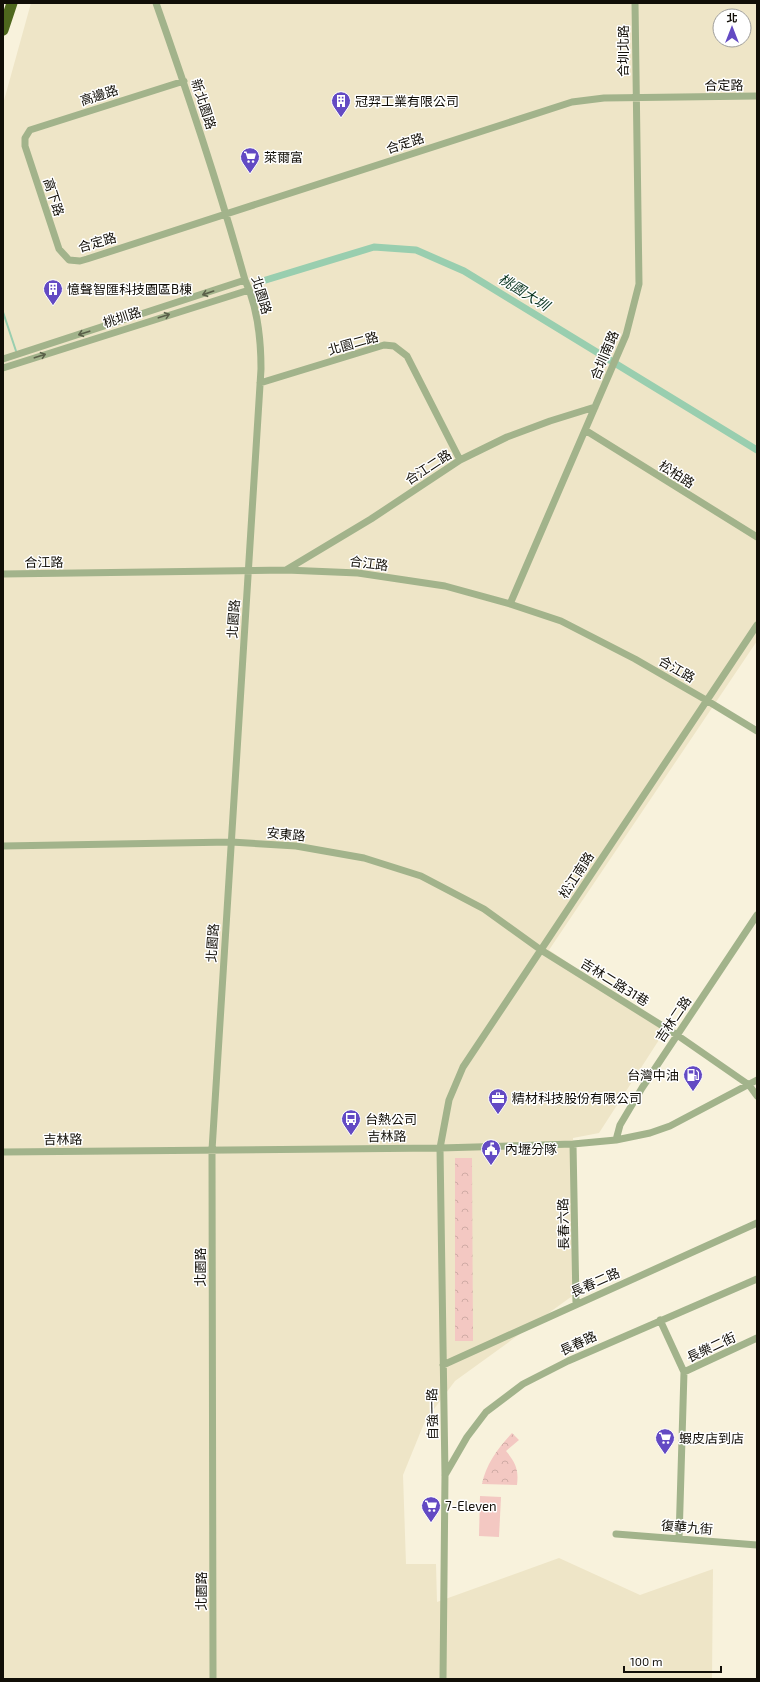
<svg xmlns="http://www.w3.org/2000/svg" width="760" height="1682" font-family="'Exo 2','Noto Sans TC',sans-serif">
<defs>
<pattern id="forest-crowns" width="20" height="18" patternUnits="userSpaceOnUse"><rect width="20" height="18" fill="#f3c8c2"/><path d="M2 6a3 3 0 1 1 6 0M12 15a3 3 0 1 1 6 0" fill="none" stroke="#cfaba5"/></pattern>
</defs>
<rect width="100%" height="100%" fill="#f8f2dc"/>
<!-- built -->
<path fill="#eee5c7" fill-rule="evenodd" d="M 31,3 L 757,3 L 757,641 L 549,950 L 666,1029 L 599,1133 L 573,1138 L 575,1294 L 455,1381 L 425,1421 L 403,1475 L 406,1564 L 436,1564 L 437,1602 L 559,1558 L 640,1595 L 713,1569 L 712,1679 L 3,1679 L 3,104 ZM 720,16 L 744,16 L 744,40 L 720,40 Z"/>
<!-- forest -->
<path fill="url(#forest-crowns)" d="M 455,1158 L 472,1158 L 473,1341 L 455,1341 Z
M 512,1433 L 519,1440 L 506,1451 C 515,1462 519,1469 517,1485 L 482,1484 C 486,1464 498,1448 512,1433 Z"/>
<!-- garden -->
<path fill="#f3c8c2" d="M 480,1496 L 501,1497 L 499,1537 L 479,1536 Z"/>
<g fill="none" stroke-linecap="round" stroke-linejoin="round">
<!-- stream -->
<path stroke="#99ceaf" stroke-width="2" d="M 3,312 L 16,351"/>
<!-- canal -->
<path stroke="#99ceaf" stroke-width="7" d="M 256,283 L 374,247 L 416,250 L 464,271 L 757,450"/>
<!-- minor -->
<path stroke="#a2b38b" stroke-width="7" d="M 156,3 C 188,94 219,186 245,280 C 258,308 261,339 261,369 L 212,1150 L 213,1679
M 184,81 L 30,130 L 25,138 L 25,146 L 59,249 L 69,260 L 80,261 L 87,259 L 572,102 L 604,98 L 757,96
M 3,359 L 245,280
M 3,368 L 249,290
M 260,383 L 384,345 L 394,346 L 407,356 L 460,460
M 585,430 L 757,537
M 286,570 L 371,519 L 460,460 L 507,437 L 550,421 L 595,407
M 3,574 L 286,570 L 358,573 L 445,586 L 510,604 L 561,621 L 635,659 L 706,700 L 757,731
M 510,604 L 626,335 L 639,284 L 635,3
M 3,846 L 231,842 L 296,846 L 364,858 L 421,876 L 484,909 L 541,950 L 677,1035 L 749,1085 L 757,1096
M 616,1140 L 620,1125 L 642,1088 L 757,915
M 573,1144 L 576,1303
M 3,1152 L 440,1148 L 573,1144 L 616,1140 L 650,1133 L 670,1126 L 757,1080
M 660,1320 L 684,1372 L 757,1338
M 443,1365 L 757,1223
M 445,1475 L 467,1437 L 486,1412 L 523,1384 L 568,1361 L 757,1279
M 616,1534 L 757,1545
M 679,1539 L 684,1372
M 443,1679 L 445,1475 L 440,1148 L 449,1100 L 463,1067 L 757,625"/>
<!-- highway -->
<path stroke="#4e671d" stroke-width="11" d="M 3,30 L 12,3"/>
</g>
<!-- one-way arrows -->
<defs><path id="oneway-shaft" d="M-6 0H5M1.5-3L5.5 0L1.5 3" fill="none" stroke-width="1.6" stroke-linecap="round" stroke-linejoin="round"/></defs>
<g stroke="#5a6049">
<use href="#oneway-shaft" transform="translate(208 293) rotate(161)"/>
<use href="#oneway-shaft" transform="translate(164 316) rotate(-18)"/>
<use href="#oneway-shaft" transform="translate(84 333) rotate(162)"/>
<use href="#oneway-shaft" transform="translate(40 356) rotate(-18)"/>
</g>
<!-- icons -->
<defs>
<symbol id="building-pin" viewBox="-11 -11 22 30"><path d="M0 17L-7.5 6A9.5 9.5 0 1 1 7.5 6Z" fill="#634ac3" stroke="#fff"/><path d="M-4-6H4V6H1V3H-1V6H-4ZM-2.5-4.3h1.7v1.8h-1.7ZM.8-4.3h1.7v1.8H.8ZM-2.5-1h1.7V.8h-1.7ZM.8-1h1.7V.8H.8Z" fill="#fff"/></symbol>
<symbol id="supermarket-pin" viewBox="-11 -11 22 30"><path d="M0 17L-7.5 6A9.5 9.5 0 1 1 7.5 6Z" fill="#634ac3" stroke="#fff"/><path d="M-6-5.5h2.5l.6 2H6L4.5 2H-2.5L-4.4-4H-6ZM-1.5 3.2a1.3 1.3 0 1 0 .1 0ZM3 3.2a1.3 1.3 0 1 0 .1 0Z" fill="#fff"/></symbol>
<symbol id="fuel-pin" viewBox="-11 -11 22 30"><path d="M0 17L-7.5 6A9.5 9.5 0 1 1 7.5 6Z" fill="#634ac3" stroke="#fff"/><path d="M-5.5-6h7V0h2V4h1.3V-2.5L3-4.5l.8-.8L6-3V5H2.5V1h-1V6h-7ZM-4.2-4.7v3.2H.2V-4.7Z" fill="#fff"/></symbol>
<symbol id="office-pin" viewBox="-11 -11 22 30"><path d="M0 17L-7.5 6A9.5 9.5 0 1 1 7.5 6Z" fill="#634ac3" stroke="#fff"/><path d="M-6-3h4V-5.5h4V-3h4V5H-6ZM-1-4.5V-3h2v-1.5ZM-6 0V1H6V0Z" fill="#fff"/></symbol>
<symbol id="bus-pin" viewBox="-11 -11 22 30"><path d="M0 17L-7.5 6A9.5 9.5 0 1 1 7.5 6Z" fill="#634ac3" stroke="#fff"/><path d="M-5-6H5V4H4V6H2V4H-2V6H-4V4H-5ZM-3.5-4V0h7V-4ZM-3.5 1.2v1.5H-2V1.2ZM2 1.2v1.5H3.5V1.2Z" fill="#fff"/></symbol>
<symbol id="civic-pin" viewBox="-11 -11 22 30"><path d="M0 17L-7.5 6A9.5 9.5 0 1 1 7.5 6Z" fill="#634ac3" stroke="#fff"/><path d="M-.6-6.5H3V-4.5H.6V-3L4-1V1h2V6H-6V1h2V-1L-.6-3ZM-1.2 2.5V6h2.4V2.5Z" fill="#fff"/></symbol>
</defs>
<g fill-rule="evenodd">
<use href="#building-pin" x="330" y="90" width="22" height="30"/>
<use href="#supermarket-pin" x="239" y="146" width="22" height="30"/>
<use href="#building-pin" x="42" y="278" width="22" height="30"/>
<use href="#fuel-pin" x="682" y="1064" width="22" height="30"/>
<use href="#office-pin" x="487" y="1087" width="22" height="30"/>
<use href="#bus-pin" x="340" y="1108" width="22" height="30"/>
<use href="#civic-pin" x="480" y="1138" width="22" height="30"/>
<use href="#supermarket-pin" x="654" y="1427" width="22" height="30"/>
<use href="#supermarket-pin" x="420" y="1495" width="22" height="30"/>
</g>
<g text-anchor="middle" stroke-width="3" stroke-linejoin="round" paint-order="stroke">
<!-- street labels -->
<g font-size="13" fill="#110e07" stroke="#fff">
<text transform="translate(623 51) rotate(-90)" y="5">合圳北路</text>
<text transform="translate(724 85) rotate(-1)" y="5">合定路</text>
<text transform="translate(99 95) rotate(-18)" y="5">高邊路</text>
<text transform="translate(204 104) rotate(72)" y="5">新北園路</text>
<text transform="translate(405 143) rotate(-18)" y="5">合定路</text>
<text transform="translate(54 197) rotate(72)" y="5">高下路</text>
<text transform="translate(97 242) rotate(-16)" y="5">合定路</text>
<text transform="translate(262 295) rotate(73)" y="5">北園路</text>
<text transform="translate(122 317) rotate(-18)" y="5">桃圳路</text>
<text transform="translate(353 343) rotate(-16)" y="5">北園二路</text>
<text transform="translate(604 355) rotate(-67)" y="5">合圳南路</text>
<text transform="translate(428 467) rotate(-33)" y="5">合江二路</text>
<text transform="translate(677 474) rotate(32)" y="5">松柏路</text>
<text transform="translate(44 562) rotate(-1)" y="5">合江路</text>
<text transform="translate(369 563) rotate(7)" y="5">合江路</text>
<text transform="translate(233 619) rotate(-86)" y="5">北園路</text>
<text transform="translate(677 669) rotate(30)" y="5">合江路</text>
<text transform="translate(286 834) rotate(5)" y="5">安東路</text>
<text transform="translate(576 875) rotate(-57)" y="5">松江南路</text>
<text transform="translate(212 943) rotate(-86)" y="5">北園路</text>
<text transform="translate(615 982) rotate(32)" y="5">吉林二路31巷</text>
<text transform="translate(673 1019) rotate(-56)" y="5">吉林二路</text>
<text transform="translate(387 1136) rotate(-1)" y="5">吉林路</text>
<text transform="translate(63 1139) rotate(-1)" y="5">吉林路</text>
<text transform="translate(563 1224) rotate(-91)" y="5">長春六路</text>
<text transform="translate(200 1267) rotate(-90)" y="5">北園路</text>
<text transform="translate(595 1282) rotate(-24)" y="5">長春二路</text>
<text transform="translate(578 1343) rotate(-25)" y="5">長春路</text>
<text transform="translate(711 1347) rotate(-25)" y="5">長樂二街</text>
<text transform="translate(432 1414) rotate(-91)" y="5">自強一路</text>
<text transform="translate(687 1527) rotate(5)" y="5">復華九街</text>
<text transform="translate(201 1591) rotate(-90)" y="5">北園路</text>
</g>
<!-- poi labels -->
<g font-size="13" fill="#110e07" stroke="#fff" text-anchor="start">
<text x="355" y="106">冠羿工業有限公司</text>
<text x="264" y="162">萊爾富</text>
<text x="67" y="294">憶聲智匯科技園區B棟</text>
<text x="679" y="1080" text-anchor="end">台灣中油</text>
<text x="512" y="1103">精材科技股份有限公司</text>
<text x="365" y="1124">台熱公司</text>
<text x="505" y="1154">內壢分隊</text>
<text x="679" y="1443">蝦皮店到店</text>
<text x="445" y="1511">7-Eleven</text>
</g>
<!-- water labels -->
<g font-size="14" font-style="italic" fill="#0b3622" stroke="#fff">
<text transform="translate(524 292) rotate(32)" y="5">桃園大圳</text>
</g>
</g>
<!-- border -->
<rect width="760" height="1682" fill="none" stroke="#110e07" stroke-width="8"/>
<!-- north arrow -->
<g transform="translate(732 28)"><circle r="19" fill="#ffffff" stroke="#a09f9c"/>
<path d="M0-3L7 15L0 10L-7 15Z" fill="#634ac3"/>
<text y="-6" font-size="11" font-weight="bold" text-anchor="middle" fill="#110e07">北</text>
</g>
<!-- scale -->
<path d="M624 1666v6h97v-6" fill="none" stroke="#110e07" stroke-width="2"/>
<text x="630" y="1666" font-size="12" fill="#110e07" stroke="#ffffff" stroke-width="3" paint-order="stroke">100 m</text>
</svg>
